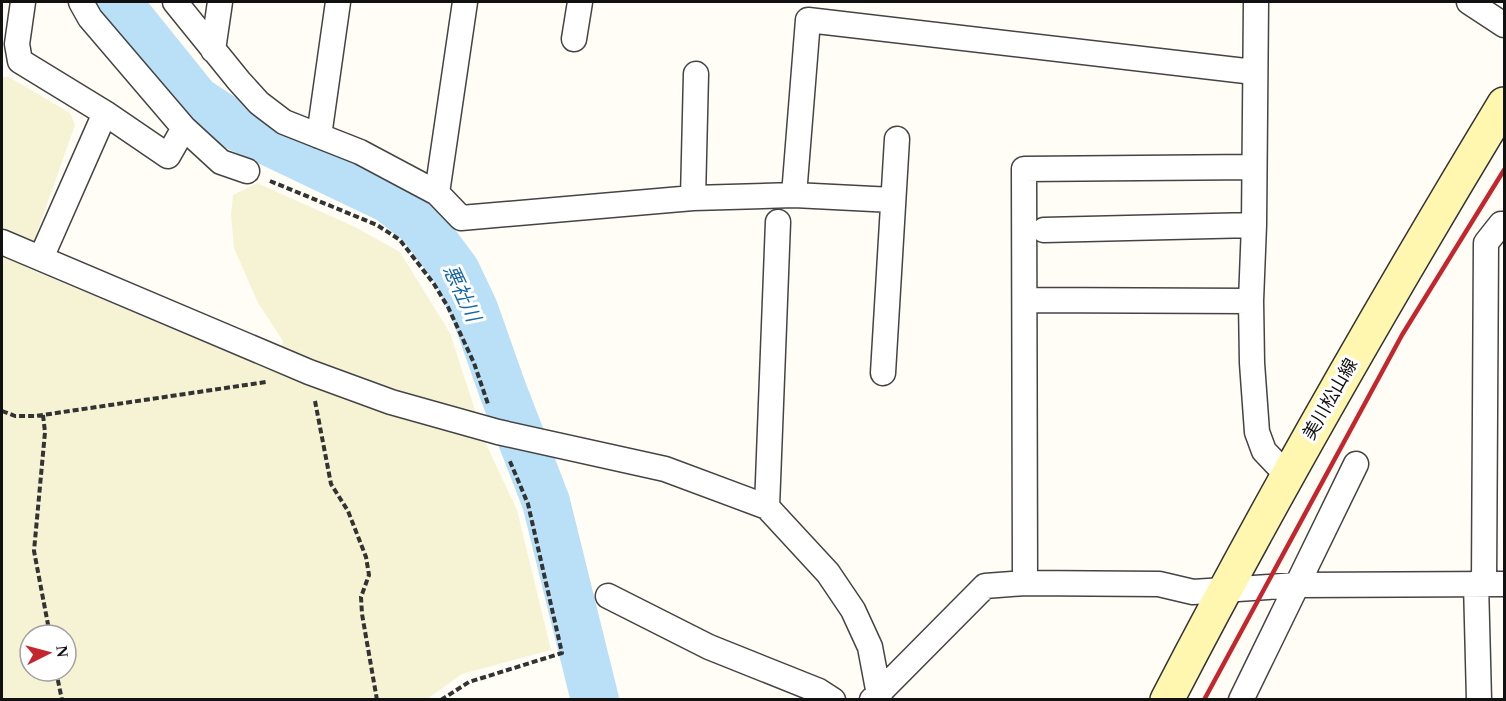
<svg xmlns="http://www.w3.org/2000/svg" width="1506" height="701" font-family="'Times New Roman','Noto Sans JP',serif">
<rect width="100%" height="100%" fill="#fffdf5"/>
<!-- farmland -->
<path fill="#f6f3d4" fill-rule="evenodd" d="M 2,77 L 9,77 L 70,113 L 75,125 L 25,267 L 275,372 L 283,341 L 258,303 L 234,248 L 231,215 L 233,195 L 257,183 L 355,227 L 400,252 L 450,333 L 486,444 L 517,510 L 551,650 L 462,674 L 427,699 L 2,700 ZM 30,635 L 66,635 L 66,671 L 30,671 Z"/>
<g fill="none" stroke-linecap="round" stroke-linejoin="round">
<!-- river -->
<path stroke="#b9e0f7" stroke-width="48" d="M 117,2 L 196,100 L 236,126 L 389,199 L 421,224 L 456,271 L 474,309 L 503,391 L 546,502 L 595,700"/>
<defs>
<path id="street" d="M 23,2 L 17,44 L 20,61 L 105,113 L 168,156 L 184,128
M 81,2 L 90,18 L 184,128 L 221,162 L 247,171
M 175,2 L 239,81 L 259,103 L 284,122 L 360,152 L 437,193 L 461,218 L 693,198 L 794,195 L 893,200
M 1256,2 L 1254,225 L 1251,301 L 1252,363 L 1257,432 L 1264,451 L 1286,474
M 1469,2 L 1504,25
M 574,39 L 580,2
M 213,50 L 220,2
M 319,136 L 338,2
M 437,193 L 465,2
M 794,195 L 808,20 L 1254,72
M 693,198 L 696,74
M 1044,230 L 1254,225
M 2,242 L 309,372 L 391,402 L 498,432 L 665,469 L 767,507 L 828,573 L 853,610 L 870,647 L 880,700
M 41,258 L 105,113
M 1025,300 L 1251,301
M 883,373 L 897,139
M 767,507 L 778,222
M 1025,583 L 1024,169 L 1254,167
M 1476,583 L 1479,700
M 1484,583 L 1486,243 L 1501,224 L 1504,224
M 608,596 L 709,647 L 819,691 L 833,700
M 872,700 L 985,586 L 1025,583 L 1159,584 L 1193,592 L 1297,585 L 1504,584
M 1241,700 L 1356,464"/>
<path id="secondary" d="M 1167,700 C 1272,497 1386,299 1504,104"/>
</defs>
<!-- street casing -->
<use href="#street" stroke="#444" stroke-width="27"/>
<!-- secondary casing -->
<use href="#secondary" stroke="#333" stroke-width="36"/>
<!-- path -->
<path stroke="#333" stroke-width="4" stroke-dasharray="6 3" stroke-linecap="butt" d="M 270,181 L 377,225 L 400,240 L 434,284 L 448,307 L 474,363 L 488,404
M 315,401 L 331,484 L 348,511 L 366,557 L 369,575 L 361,597 L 362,614 L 377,700
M 2,411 L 15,416 L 36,416 L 266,382
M 43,415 L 45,432 L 34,551 L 50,635
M 56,671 L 62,700
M 441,700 L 469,682 L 562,653 L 528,504 L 509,459"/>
<!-- street -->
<use href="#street" stroke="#fff" stroke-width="24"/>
<!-- secondary -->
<use href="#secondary" stroke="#fff6b0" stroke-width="33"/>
<!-- rail -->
<path stroke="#c4262e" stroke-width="4.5" d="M 1204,700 L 1402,335 L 1504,170"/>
</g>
<g text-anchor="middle" stroke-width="6" stroke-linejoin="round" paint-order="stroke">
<!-- street labels -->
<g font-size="18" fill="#111" stroke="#fff">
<text transform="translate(1330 399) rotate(-60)" y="6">美川松山線</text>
</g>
<!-- water labels -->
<g font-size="20" font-style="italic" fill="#1768a6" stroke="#fff">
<text transform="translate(462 293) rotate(65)" y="7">悪社川</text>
</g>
</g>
<!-- border -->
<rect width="1506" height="701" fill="none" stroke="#111111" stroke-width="6"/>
<!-- north arrow -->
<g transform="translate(48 653) rotate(84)"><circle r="28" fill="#ffffff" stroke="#a0a0a0" stroke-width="1.5"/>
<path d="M0-4.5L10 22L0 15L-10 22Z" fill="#c4262e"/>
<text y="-9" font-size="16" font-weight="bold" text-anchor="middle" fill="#111111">N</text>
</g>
</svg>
